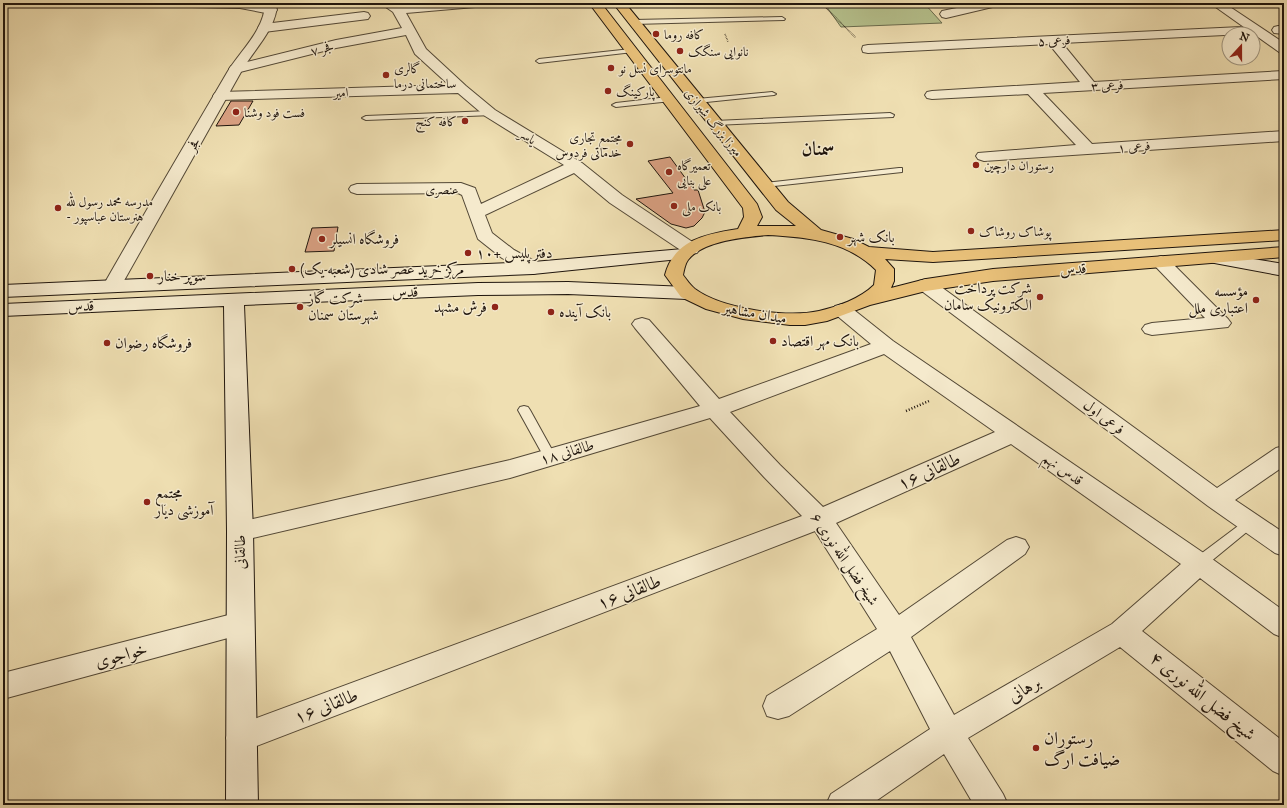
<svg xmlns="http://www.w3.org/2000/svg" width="1287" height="808" font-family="'IM FELL Great Primer',Amiri,serif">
<rect width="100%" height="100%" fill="#efdfb2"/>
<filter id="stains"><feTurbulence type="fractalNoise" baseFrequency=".005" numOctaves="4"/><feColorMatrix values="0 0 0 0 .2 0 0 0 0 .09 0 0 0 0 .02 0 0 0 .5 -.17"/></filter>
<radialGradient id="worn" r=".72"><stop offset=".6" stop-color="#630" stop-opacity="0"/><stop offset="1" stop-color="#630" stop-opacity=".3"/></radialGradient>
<!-- green -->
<path fill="#b6c28e" stroke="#6a6c4e" d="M 824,3 L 924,3 L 942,23 L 841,27 Z"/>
<!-- building -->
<path fill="#dba284" stroke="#1f150d" d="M 231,101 L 253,101 L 239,125 L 216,126 Z
M 670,157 L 694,190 L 698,190 L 705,212 L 702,218 L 694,226 L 686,228 L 671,224 L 636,199 L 673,193 L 648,161 Z
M 338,227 L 334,251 L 305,252 L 312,228 Z"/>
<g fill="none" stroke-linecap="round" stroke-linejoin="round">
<defs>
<path id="service" d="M 782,17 L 785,19 L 784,20 L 634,24 L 631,22 L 634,20 Z
M 631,49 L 633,50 L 633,52 L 539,63 L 536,61 L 539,59 Z
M 772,92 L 776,94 L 774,95 L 697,103 L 693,101 L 697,99 Z
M 668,97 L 672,99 L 671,101 L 616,107 L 612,105 L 616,103 Z
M 490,111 L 494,113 L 493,115 L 366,120 L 362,118 L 366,116 Z
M 890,113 L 894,115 L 893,117 L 715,125 L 711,123 L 715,121 Z
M 899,168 L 902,168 L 902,172 L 765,187 L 761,185 L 765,183 Z
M 524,406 L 528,407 L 530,410 L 556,457 L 554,460 L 550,461 L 546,460 L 544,457 L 518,410 L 520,407 Z
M 1250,518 L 1254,520 L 1256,523 L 1254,526 L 1204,567 L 1199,568 L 1194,567 L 1192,563 L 1194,559 L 1246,520 Z"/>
<path id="minor" d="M 186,3 L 253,3 L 275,7 L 277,10 L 275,13 L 271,14 L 240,8 L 192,7 L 188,5 Z
M 380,3 L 394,3 L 400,6 L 436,3 L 481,3 L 479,5 L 475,7 L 406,13 L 426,49 L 466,86 L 495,110 L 582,163 L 622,195 L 697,245 L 700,249 L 697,253 L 691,254 L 685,253 L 610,203 L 574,173 L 485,215 L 492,233 L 514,250 L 540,264 L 542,268 L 540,272 L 533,274 L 526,272 L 502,258 L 478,239 L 462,195 L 458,193 L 357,194 L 351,192 L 349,189 L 351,186 L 357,184 L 461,183 L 475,188 L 481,204 L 564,165 L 485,116 L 458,93 L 220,100 L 215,99 L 213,96 L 215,93 L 220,92 L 449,85 L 415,54 L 406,35 L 336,48 L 236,73 L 231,72 L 229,69 L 231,66 L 336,40 L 402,28 L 393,12 Z
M 981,3 L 1003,3 L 1001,5 L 946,18 L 942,17 L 940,14 L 942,11 Z
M 364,12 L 368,13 L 370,16 L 368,19 L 264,32 L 260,31 L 258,28 L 260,25 L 264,24 Z
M 1278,26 L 1284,26 L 1284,34 L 1274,33 L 1272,30 L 1274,27 Z
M 1241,27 L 1245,28 L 1247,31 L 1245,34 L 1062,43 L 1094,82 L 1283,71 L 1284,79 L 1043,93 L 1092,144 L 1284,131 L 1284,141 L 984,161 L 978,159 L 976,156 L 978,153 L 1076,145 L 1028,94 L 932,99 L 927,98 L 925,95 L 927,92 L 932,91 L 1080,82 L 1049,44 L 868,53 L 863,52 L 862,49 L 863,46 L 868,45 Z
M 1161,256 L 1167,258 L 1228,319 L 1231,323 L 1228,327 L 1152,335 L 1145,333 L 1142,329 L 1145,325 L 1152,323 L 1205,318 L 1155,266 L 1152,262 L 1155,258 Z
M 926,279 L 933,281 L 1217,488 L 1276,448 L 1284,446 L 1284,466 L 1235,500 L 1284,533 L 1284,556 L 1275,553 L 1208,506 L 919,289 L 917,285 L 919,281 Z
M 842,304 L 849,306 L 893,341 L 1208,556 L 1284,611 L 1284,638 L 1274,634 L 1200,578 L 1142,631 L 1284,742 L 1284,776 L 1273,771 L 1120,647 L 968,738 L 1003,794 L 1008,805 L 974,805 L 944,754 L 870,805 L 826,805 L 831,794 L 930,729 L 890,651 L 789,716 L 778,719 L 767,716 L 763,706 L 767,696 L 877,629 L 815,531 L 241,752 L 230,748 L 226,738 L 230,728 L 802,516 L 764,477 L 710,418 L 510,478 L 240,541 L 231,538 L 227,531 L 231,524 L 510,460 L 700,406 L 635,328 L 632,324 L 635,320 L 642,318 L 649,320 L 719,399 L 871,344 L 835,314 L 832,310 L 835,306 ZM 884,354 L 995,432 L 823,507 L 780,465 L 730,412 ZM 1011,444 L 1181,564 L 1112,624 L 954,715 L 911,637 L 1025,554 L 1029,547 L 1025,540 L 1016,537 L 1007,540 L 899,615 L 836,523 Z
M 240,612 L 250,616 L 254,624 L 250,632 L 3,699 L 3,673 Z"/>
<path id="tertiary" d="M 265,3 L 277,3 C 277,29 253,50 241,72 C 201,143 161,215 121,286 L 119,290 L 112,292 L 105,290 L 103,286 C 144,214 186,143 228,71 C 241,50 265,29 265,3 Z
M 1210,3 L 1224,3 L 1284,43 L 1284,53 L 1279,52 Z"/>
<path id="secondary" d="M 683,249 L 689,250 L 692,254 L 689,258 L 533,274 L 3,297 L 3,285 L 533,262 Z
M 1215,253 L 1284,264 L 1284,276 L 1209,262 L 1206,258 L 1209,254 Z
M 568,282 L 687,287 L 694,289 L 697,293 L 694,297 L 687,299 L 568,294 L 478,295 L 244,305 L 253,531 L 258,805 L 226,805 L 227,531 L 224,306 L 3,316 L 3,304 L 478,283 Z"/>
<path id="primary" d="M 589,3 L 601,3 L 757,204 L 762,217 L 757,226 L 796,226 L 776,210 L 613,3 L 625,3 L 788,202 L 821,230 L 853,239 L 869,247 L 933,252 L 1284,230 L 1284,240 L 933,262 L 885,259 L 894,269 L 894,281 L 891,288 L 926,279 L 993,269 L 1284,247 L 1284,257 L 993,281 L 926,291 L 870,305 L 827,321 L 805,325 L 790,325 L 743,319 L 706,309 L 681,297 L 665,275 C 674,240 706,234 738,229 L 744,217 L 743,208 ZM 768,235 C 807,237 847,241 876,270 L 874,285 C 861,298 837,307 819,311 C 787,318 722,309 695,289 C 690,285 687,280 683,275 C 684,270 685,264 688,260 C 702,241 746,237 768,235 Z"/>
</defs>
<!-- service casing -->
<use href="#service" stroke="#534836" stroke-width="2"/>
<!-- minor casing -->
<use href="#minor" stroke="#534836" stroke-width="2"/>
<!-- tertiary casing -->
<use href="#tertiary" stroke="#534836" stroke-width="2"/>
<!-- secondary casing -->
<use href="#secondary" stroke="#1f150d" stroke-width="2"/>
<!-- primary casing -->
<use href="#primary" stroke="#1f150d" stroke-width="2"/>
<!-- path-far1 -->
<path stroke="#1f150d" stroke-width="1.5" stroke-dasharray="0.5 1" stroke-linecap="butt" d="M 821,3 L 856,38
M 725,34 L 728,42"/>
<!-- path -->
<path stroke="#1f150d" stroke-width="2.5" stroke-dasharray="1 2" stroke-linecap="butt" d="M 906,411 L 929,401"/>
<!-- service -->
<use href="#service" fill="#f5eacd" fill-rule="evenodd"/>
<!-- minor -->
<use href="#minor" fill="#f5eacd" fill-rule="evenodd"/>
<!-- tertiary -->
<use href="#tertiary" fill="#f5eacd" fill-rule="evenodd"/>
<!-- secondary -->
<use href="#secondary" fill="#f5eacd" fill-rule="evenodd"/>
<!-- primary -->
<use href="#primary" fill="#e8c079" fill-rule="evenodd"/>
</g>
<!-- markers -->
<g fill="#8f2418" stroke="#f5eacd" stroke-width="1.5">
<circle cx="656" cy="34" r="4"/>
<circle cx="680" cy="51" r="4"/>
<circle cx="611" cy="68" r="4"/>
<circle cx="386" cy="75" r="4"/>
<circle cx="608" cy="91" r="4"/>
<circle cx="236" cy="112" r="4"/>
<circle cx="465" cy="121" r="4"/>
<circle cx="630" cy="144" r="4"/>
<circle cx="976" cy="165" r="4"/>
<circle cx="669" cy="172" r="4"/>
<circle cx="674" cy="206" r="4"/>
<circle cx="58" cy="208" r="4"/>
<circle cx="971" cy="231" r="4"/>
<circle cx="840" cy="237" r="4"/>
<circle cx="322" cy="239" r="4"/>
<circle cx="468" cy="253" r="4"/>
<circle cx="292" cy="269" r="4"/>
<circle cx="150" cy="276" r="4"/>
<circle cx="1040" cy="297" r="4"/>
<circle cx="1256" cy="300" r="4"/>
<circle cx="300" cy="307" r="4"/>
<circle cx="495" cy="307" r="4"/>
<circle cx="551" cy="312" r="4"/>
<circle cx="773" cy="341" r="4"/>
<circle cx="107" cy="343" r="4"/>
<circle cx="147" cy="502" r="4"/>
<circle cx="1036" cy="748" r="4"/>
</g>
<g text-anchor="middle" stroke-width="3" stroke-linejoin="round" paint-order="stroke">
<!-- far-poi labels -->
<g font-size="13" fill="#1f150d" stroke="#f5eacd" text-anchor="start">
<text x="664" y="39">کافه روما</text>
<text x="688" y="56">نانوایی سنگک</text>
<text x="394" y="73">گالری<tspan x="394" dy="15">ساختمانی درما</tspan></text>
<text x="619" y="73">مانتوسرای نسل نو</text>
<text x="616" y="96">پارکینگ</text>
<text x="244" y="117">فست فود وشنا</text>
<text x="457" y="126" text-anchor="end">کافه کنج</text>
<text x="622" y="142" text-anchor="end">مجتمع تجاری<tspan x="622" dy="15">خدماتی فردوس</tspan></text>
<text x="677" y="170">تعمیرگاه<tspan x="677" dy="15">علی بنایی</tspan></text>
<text x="984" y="170">رستوران دارچین</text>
<text x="66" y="206">مدرسه محمد رسول لله<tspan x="66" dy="15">- هنرستان عباسپور</tspan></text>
<text x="682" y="211">بانک ملی</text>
<text x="979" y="236">پوشاک روشاک</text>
</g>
<!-- far-street labels -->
<g font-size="13" fill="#1f150d" stroke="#f5eacd">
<text transform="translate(1054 40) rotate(-3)" y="5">فرعی ۵</text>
<text transform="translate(322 48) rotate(-14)" y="5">فجر ۷</text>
<text transform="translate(1107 85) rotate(-3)" y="5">فرعی ۳</text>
<text transform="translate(341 92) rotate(-2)" y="5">امیر</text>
<text transform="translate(714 122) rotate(51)" y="5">میرزا بزرگ شیرازی</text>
<text transform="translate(528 136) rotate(32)" y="5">یاسر</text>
<text transform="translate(193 144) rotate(-60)" y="5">فجر</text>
<text transform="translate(1134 146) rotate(-4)" y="5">فرعی ۱</text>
<text transform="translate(442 189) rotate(2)" y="5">عنصری</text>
</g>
<!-- poi labels -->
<g font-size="15" fill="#1f150d" stroke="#f5eacd" text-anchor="start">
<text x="848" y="242">بانک شهر</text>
<text x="330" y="244">فروشگاه انسیلر</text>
<text x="476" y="258">دفتر پلیس +۱۰</text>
<text x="300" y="274">(شعبه یک) مرکز خرید عصر شادی</text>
<text x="158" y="281">سوپر خنار</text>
<text x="1032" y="293" text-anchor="end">شرکت پرداخت<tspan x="1032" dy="17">الکترونیک سامان</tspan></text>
<text x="1248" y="296" text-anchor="end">مؤسسه<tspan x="1248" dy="17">اعتباری ملل</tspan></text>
<text x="308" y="303">شرکت گاز<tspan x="308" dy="17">شهرستان سمنان</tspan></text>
<text x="487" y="312" text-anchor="end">فرش مشهد</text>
<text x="559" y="317">بانک آینده</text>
<text x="781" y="346">بانک مهر اقتصاد</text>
<text x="115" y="348">فروشگاه رضوان</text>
<text x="155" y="498">مجتمع<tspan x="155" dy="17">آموزشی دیار</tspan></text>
</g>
<!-- street labels -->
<g font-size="15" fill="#1f150d" stroke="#f5eacd">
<text transform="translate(1073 269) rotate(-5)" y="5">قدس</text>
<text transform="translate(405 292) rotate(-2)" y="5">قدس</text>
<text transform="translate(81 306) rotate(-3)" y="5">قدس</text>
<text transform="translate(755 313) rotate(10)" y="5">میدان مشاهیر</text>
<text transform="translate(1104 417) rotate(37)" y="5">فرعی اول</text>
<text transform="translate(567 452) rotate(-16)" y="5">طالقانی ۱۸</text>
<text transform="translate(1063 469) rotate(35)" y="5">قدس نهم</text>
<text transform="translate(240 552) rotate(-90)" y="5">طالقانی</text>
<text transform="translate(845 559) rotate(56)" y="5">شیخ فضل الله نوری ۶</text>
</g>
<!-- near-street labels -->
<g font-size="18" fill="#1f150d" stroke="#f5eacd">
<text transform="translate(929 471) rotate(-24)" y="6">طالقانی ۱۶</text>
<text transform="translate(629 592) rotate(-21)" y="6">طالقانی ۱۶</text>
<text transform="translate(121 655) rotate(-15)" y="6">خواجوی</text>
<text transform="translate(1024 689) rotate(-30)" y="6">برهانی</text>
<text transform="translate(1203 696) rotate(39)" y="6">شیخ فضل الله نوری ۴</text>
<text transform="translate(326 706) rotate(-21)" y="6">طالقانی ۱۶</text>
</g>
<!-- near-poi labels -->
<g font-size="18" fill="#1f150d" stroke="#f5eacd" text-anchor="start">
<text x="1044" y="744">رستوران<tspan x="1044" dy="21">ضیافت ارگ</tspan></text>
</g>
<!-- far-town labels -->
<g font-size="19" font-weight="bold" fill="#1f150d" stroke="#f5eacd">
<text x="818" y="155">سمنان</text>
</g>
</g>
<!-- margin -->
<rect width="1287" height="808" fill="none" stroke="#efdfb2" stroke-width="16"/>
<rect x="4" y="4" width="1279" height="800" fill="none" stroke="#1f150d" stroke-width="2"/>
<rect x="8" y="8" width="1271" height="792" fill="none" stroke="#1f150d"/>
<!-- north arrow -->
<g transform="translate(1241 46) rotate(21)"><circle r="19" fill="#f5eacd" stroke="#9f9580"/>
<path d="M0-3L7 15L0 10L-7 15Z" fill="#8f2418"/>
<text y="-6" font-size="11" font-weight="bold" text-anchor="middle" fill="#1f150d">N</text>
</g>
<rect width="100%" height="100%" filter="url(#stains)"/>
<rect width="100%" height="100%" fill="url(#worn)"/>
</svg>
